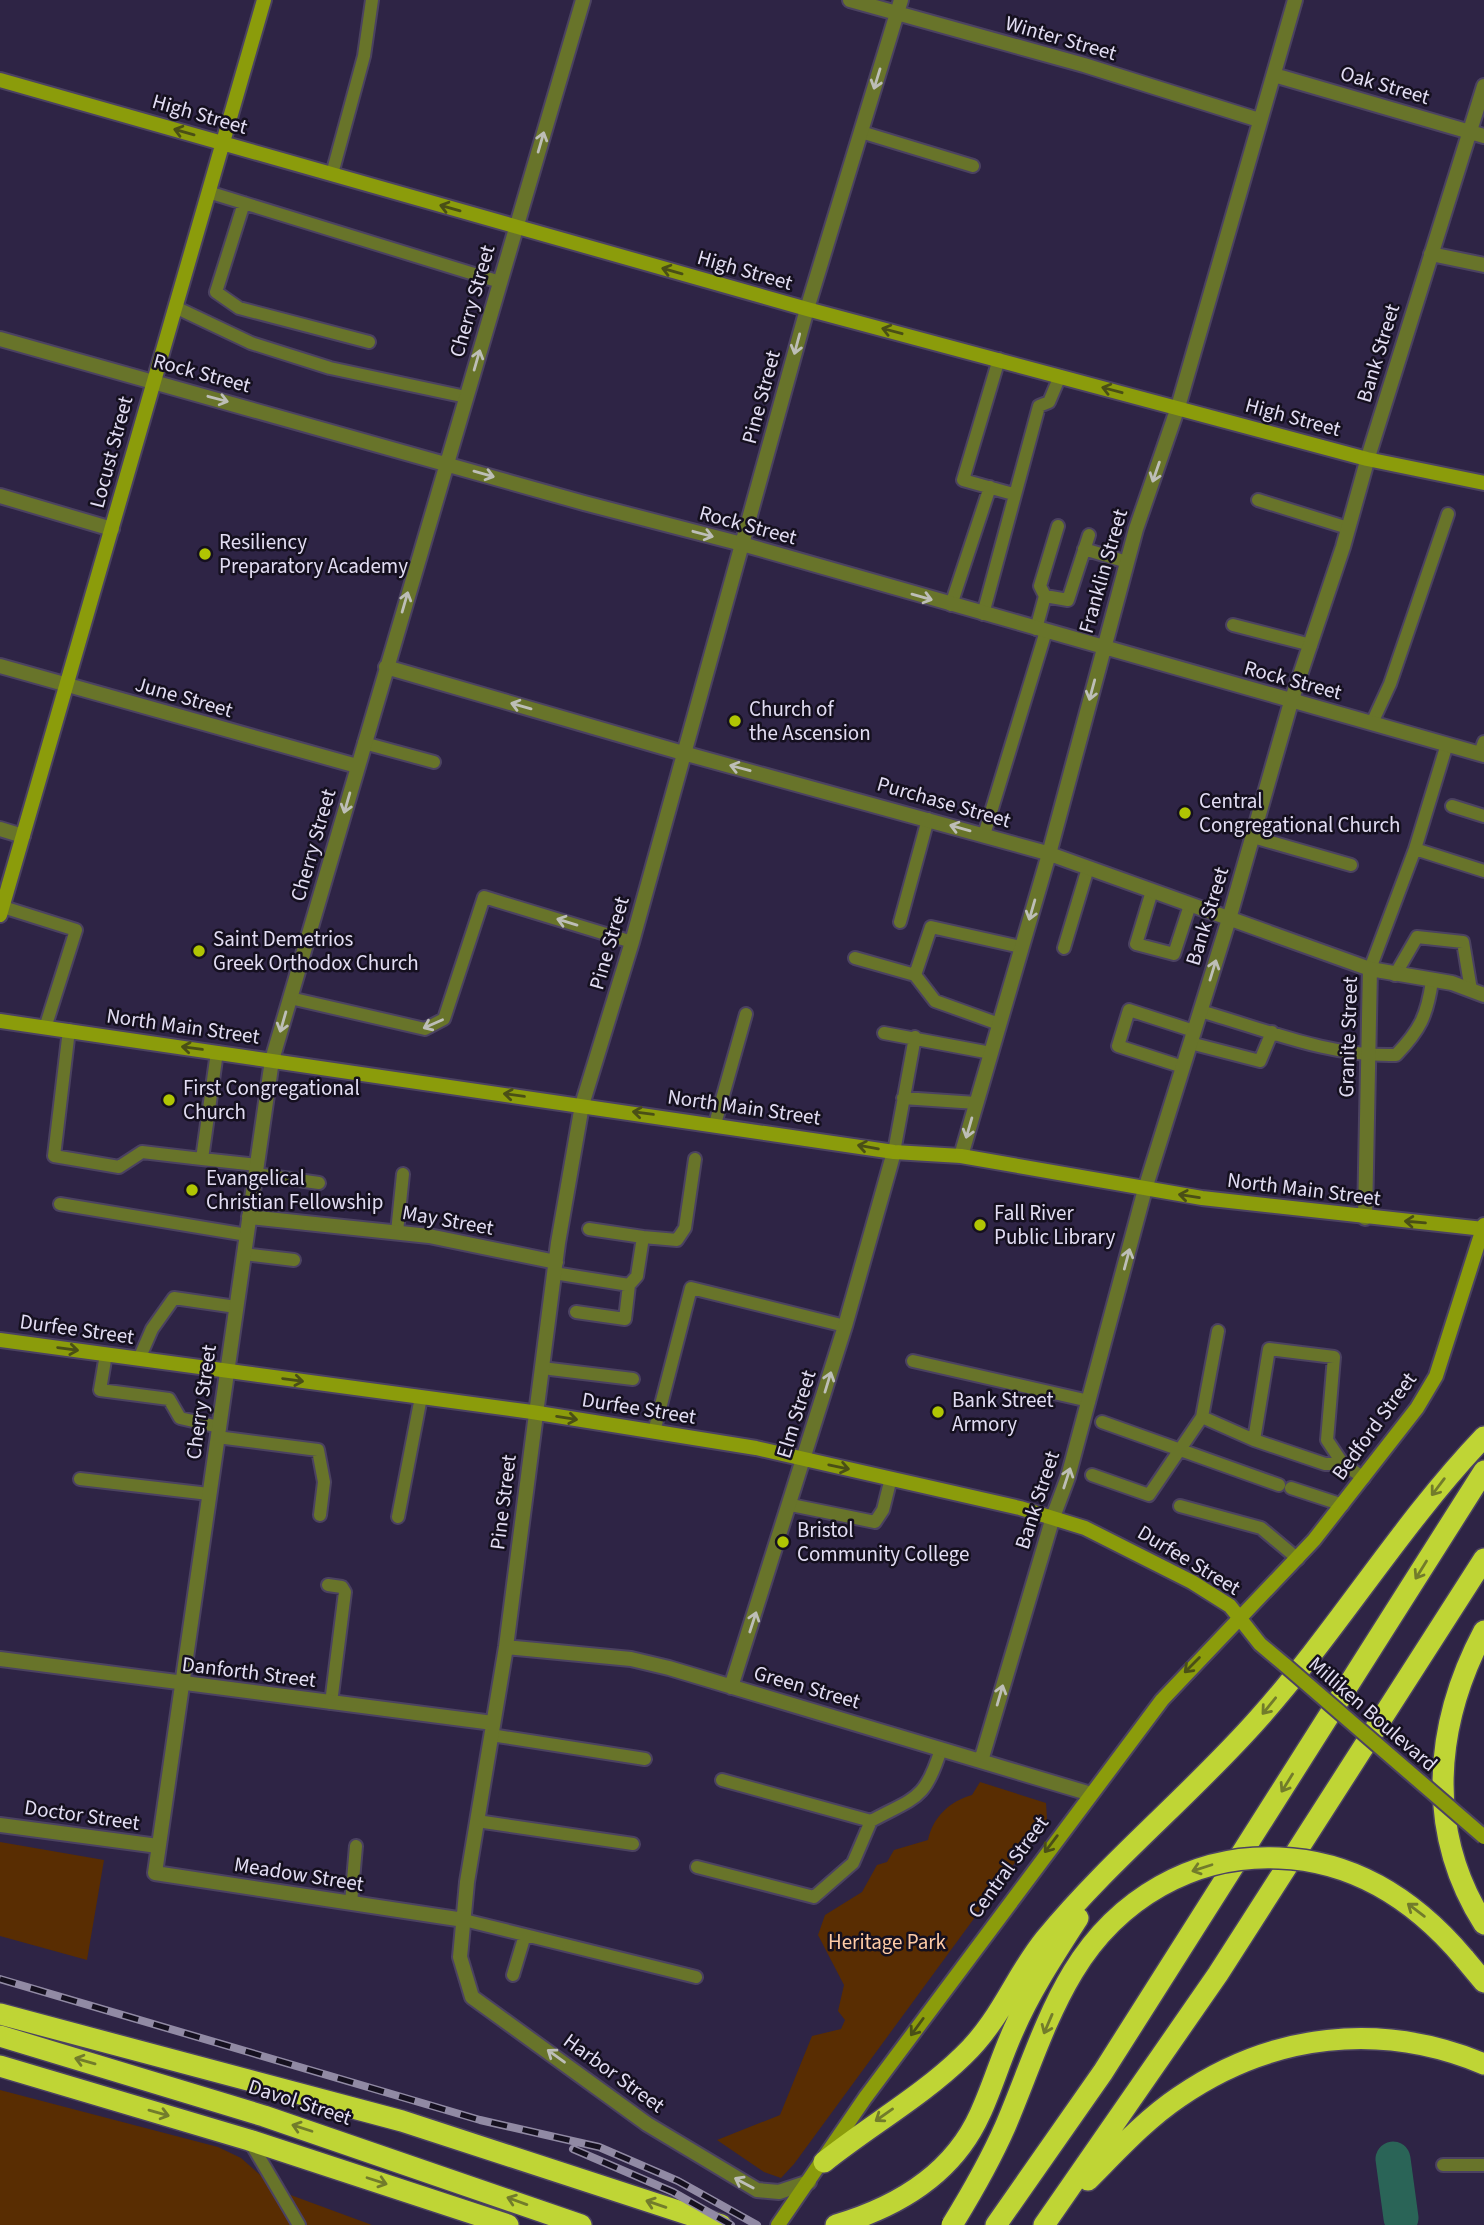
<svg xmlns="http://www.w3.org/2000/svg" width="1484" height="2225" font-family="'Source Sans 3',sans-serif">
<rect width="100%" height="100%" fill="#2e2445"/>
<!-- green -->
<path fill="#592d02" d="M 980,1782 L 1046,1803 L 1047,1819 L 794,2164 L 781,2178 L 764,2172 L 717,2140 L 780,2115 L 812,2036 L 841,2029 L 845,2020 L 838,2011 L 844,1985 L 818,1935 L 825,1915 L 862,1892 L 877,1865 L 887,1862 L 894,1850 L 928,1840 C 933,1817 950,1801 972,1795 Z
M 0,1842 L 104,1860 L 87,1960 L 0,1936 Z
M 0,2090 L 218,2147 L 241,2158 L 277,2190 L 372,2225 L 0,2225 Z"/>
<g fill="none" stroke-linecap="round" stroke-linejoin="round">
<!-- river -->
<path stroke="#2a6457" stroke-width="35" d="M 1393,2159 L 1401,2218"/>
<defs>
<path id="lane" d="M 861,132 L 973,166
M 332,174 L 364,56 L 372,0
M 208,192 L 500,282
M 244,203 L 216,292 L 239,308 L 369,342
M 175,307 L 251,343 L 330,368 L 466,397
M 999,359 L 963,480 L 1013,494
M 1258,500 L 1348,528
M 1084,549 L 1127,562
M 1045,596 L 1040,586 L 1058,526
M 951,605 L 990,487
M 983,614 L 1039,406 L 1049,402 L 1060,376
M 1233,625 L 1311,645
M 1036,629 L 1045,596 L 1068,600 L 1089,535
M 1372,723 L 1390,684 L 1448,514
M 364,743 L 434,762
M 1480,753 L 1484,742
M 1452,806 L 1484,816
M 984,835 L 1046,631
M 1253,837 L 1351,865
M 1415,849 L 1484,871
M 1152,891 L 1136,944 L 1174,954 L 1190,905
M 3,907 L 76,930 L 45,1028
M 900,922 L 928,819
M 1064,948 L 1088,868
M 855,958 L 915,975 L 931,927 L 1021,947
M 1370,969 L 1415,849 L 1447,744
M 915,975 L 935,1001 L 999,1024
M 1395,975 L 1417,937 L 1463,942 L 1471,990
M 290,998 L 425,1029 L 444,1019 L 484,897 L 632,942
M 1200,1011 C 1264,1029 1329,1057 1396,1055 C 1420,1030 1427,1016 1432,981
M 69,1030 L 54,1156 L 119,1167 L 142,1152 L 202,1159 L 217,1052
M 884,1033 L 991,1053
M 1190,1043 L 1260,1061 L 1272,1032
M 1183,1067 L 1118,1046 L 1129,1010 L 1194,1031
M 903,1098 L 976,1103
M 715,1124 L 746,1014
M 894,1152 L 915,1037
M 202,1159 L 257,1165
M 256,1174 L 319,1183
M 60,1204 L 247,1235
M 589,1229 L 643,1237
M 397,1232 L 403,1174
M 244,1254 L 294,1260
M 554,1273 L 629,1285 L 625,1319 L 576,1312
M 629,1285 L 637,1276 L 643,1237 L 677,1240 L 685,1228 L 695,1159
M 106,1354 L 100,1390 L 169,1399 L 180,1418 L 219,1427
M 139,1359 L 152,1329 L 174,1298 L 236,1307
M 913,1361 L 1089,1401
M 542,1368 L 633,1379
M 1202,1417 L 1218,1331
M 1102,1422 L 1279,1485
M 654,1432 L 691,1288 L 845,1326
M 217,1437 L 318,1450 L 324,1482 L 320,1515
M 1343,1464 L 1325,1464 L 1254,1440 L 1269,1349 L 1334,1357 L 1327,1440 L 1343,1464 L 1364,1478
M 1092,1475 L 1149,1495 L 1202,1417 L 1254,1440
M 80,1479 L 209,1494
M 1291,1488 L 1343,1505
M 791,1505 L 875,1522 L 883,1510 L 891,1478
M 1180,1506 L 1261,1528 L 1298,1559
M 398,1517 L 421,1397
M 328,1585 L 342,1587 L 345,1592 L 331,1703
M 491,1735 L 645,1759
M 722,1780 L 871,1821
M 477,1821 L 633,1844
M 697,1867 L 814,1897 L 853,1863 L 871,1821 C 915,1797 925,1801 941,1749
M 351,1903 L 356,1846
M 464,1920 L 696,1977
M 513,1975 L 525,1935
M 249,2140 L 299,2225
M 1443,2165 L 1484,2165"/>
<path id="street" d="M 850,0 L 1084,65 L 1259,120
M 1274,75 L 1484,136
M 1431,254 L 1484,265
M 0,339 L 584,503 L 742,544 L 1484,755
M 0,496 L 112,529
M 0,666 L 357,766
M 386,667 L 683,753 L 1047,853 L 1370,969 L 1452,983 L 1484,995
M 0,829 L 23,836
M 961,1156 L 1049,854 L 1136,529 L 1178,407 L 1295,0
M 249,1217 L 429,1236 L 556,1262
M 1365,1218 L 1370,969
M 506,1647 L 631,1659 L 669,1668 L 1091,1794
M 0,1659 L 493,1723
M 731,1687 L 845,1326 L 894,1152
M 981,1761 L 1053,1517 L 1068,1477 L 1145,1189 L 1229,919 L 1291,702 L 1343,547 L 1369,454 L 1484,86
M 0,1825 L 158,1846
M 464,1920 L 155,1873 L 272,1060 L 583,0
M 809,2182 L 779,2192 L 757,2190 L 647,2124 L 472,1997 L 460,1957 L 467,1882 L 506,1647 L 558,1243 L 582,1105 L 632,942 L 807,309 L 901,0"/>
<path id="secondary" d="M 0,80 L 807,309 L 1367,459 L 1484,483
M 0,915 L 264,0
M 0,1021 L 894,1152 L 961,1156 L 1202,1198 L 1484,1229
M 0,1340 L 532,1412 L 756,1448 L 1020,1508 L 1085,1528 L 1192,1582 L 1230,1606 L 1260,1644 L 1285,1665
M 778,2225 L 865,2098 L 1162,1700 L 1314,1540 L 1417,1408 L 1436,1376 L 1484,1225"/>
<path id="highway" d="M 1484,1631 C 1434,1725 1425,1831 1484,1924
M 1464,1958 L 1484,1982
M 0,2014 L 402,2121 L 721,2225
M 0,2036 L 264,2116 L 581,2225
M 0,2066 L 249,2140 L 508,2225
M 824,2162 C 869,2126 922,2096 963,2056 C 1001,2020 1015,1976 1045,1939 C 1110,1860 1191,1795 1259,1718 C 1339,1628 1401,1524 1484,1437
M 1088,2180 C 1117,2151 1145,2120 1179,2097 C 1272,2033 1381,2021 1484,2064
M 836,2225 C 897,2207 953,2174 980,2114 C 993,2086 1001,2057 1014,2029 C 1031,1990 1055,1954 1078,1918
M 996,2225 L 1103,2072 L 1484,1471
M 1044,2225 L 1218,1974 L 1484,1559"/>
</defs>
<!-- lane casing -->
<use href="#lane" stroke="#4b4261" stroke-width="16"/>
<!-- street casing -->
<use href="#street" stroke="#4b4261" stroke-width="18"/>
<!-- secondary casing -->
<use href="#secondary" stroke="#4b4261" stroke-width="18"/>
<!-- highway casing -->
<use href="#highway" stroke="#4b4261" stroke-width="24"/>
<!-- lane -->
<use href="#lane" stroke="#68742a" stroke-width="12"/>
<!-- street -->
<use href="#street" stroke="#68742a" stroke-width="14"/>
<!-- secondary -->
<use href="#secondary" stroke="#8b9c0b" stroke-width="14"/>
<!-- highway -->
<use href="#highway" stroke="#bfd535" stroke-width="21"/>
<defs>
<path id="rail" d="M 0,1979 L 480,2120 L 599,2147 L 678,2181 L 757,2225
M 573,2149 L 673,2192 L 731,2225"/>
</defs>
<!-- rail casing -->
<use href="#rail" stroke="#918aa4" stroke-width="8"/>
<!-- rail -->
<use href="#rail" stroke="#15101f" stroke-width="5" stroke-dasharray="16" stroke-linecap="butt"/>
<defs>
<path id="secondary-bridge" d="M 1285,1665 L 1484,1837"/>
<path id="highway-bridge" d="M 952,2225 C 971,2194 990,2161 1005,2127 C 1027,2076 1044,2020 1073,1972 C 1117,1899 1193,1854 1279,1858 C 1355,1861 1416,1901 1464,1958"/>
</defs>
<!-- secondary-bridge casing -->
<use href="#secondary-bridge" stroke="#4b4261" stroke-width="18" stroke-linecap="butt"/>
<!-- highway-bridge casing -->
<use href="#highway-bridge" stroke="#4b4261" stroke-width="24" stroke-linecap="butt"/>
<!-- secondary-bridge -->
<use href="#secondary-bridge" stroke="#8b9c0b" stroke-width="14"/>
<!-- highway-bridge -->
<use href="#highway-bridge" stroke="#bfd535" stroke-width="21"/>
</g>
<!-- one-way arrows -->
<defs><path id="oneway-shaft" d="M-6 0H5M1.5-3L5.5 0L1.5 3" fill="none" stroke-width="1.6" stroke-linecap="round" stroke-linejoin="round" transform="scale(1.75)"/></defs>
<g stroke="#bdbeb7">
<use href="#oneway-shaft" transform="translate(877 79) rotate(107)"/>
<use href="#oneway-shaft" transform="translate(541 142) rotate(-74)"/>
<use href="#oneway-shaft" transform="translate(797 344) rotate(105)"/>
<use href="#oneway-shaft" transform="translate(477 360) rotate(-74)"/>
<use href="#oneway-shaft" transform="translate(218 399) rotate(15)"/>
<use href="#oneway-shaft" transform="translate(1156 472) rotate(109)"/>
<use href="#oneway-shaft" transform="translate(484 474) rotate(16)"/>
<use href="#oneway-shaft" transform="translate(703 534) rotate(15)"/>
<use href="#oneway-shaft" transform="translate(922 597) rotate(16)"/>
<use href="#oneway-shaft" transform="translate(405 602) rotate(-74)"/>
<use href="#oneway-shaft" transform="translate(1092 690) rotate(105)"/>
<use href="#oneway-shaft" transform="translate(521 706) rotate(-164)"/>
<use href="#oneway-shaft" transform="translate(740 768) rotate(-165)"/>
<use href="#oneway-shaft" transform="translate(347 803) rotate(106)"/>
<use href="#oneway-shaft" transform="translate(960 828) rotate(-164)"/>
<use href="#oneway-shaft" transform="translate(1032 910) rotate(106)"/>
<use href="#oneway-shaft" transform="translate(567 922) rotate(-163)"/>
<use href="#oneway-shaft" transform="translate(1213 970) rotate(-73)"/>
<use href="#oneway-shaft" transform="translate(283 1022) rotate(106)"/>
<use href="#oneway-shaft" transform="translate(433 1024) rotate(156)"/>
<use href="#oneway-shaft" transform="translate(969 1128) rotate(106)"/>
<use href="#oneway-shaft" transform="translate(1127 1259) rotate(-75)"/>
<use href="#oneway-shaft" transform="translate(828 1382) rotate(-73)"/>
<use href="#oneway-shaft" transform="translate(1067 1478) rotate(-72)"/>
<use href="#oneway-shaft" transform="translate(753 1622) rotate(-72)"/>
<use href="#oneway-shaft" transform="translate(1000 1695) rotate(-74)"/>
<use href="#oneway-shaft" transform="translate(556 2056) rotate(-144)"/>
<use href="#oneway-shaft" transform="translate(744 2183) rotate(-152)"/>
</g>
<g stroke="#4a4f16">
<use href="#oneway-shaft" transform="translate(184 132) rotate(-164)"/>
<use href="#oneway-shaft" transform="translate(450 208) rotate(-164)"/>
<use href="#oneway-shaft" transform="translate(672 271) rotate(-164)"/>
<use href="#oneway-shaft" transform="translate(892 331) rotate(-165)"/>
<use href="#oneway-shaft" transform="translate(1112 390) rotate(-165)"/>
<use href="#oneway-shaft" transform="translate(192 1048) rotate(-172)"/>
<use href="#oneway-shaft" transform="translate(514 1095) rotate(-172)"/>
<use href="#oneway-shaft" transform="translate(643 1113) rotate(-172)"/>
<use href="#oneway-shaft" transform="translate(868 1147) rotate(-170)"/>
<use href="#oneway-shaft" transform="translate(1189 1196) rotate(-171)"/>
<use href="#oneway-shaft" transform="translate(1415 1222) rotate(-175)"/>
<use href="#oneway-shaft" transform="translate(68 1349) rotate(8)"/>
<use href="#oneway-shaft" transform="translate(293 1380) rotate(8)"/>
<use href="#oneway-shaft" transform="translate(567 1418) rotate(9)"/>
<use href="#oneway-shaft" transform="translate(839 1467) rotate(12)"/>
<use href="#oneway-shaft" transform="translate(1192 1665) rotate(135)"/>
<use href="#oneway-shaft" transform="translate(1051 1844) rotate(127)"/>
<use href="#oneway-shaft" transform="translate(917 2027) rotate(126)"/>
</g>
<g stroke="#727c2b">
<use href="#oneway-shaft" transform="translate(1438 1487) rotate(127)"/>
<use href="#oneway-shaft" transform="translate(1421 1570) rotate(122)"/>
<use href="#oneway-shaft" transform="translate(1269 1706) rotate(129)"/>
<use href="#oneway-shaft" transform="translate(1287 1783) rotate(122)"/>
<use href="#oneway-shaft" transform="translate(1202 1868) rotate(162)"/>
<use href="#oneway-shaft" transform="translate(1416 1910) rotate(-143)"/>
<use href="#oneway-shaft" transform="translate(1048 2024) rotate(113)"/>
<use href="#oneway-shaft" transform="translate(85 2061) rotate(-164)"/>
<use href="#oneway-shaft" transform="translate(159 2113) rotate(16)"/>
<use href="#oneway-shaft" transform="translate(884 2115) rotate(145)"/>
<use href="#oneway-shaft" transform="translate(302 2128) rotate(-162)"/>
<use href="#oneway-shaft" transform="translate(377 2181) rotate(18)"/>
<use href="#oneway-shaft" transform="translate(517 2201) rotate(-160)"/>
<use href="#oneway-shaft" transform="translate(656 2204) rotate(-161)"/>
</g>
<!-- markers -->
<g fill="#b0c503" stroke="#15101f" stroke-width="2.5">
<circle cx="205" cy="554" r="7"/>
<circle cx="735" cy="721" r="7"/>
<circle cx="1185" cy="813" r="7"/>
<circle cx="199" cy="951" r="7"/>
<circle cx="169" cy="1100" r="7"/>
<circle cx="192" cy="1190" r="7"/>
<circle cx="980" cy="1225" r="7"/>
<circle cx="938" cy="1412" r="7"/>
<circle cx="783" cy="1542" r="7"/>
</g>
<g text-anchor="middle" stroke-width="5" stroke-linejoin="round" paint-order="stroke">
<!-- street labels -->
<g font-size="21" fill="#e2ddf3" stroke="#15101f">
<text transform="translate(1061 38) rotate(16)" y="7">Winter Street</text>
<text transform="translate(1385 85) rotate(16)" y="7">Oak Street</text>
<text transform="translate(200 114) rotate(16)" y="7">High Street</text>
<text transform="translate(745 270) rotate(16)" y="7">High Street</text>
<text transform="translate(472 301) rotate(-74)" y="7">Cherry Street</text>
<text transform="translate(1378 353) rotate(-73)" y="7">Bank Street</text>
<text transform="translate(202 373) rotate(15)" y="7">Rock Street</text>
<text transform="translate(761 397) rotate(-75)" y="7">Pine Street</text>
<text transform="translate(1293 417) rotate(15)" y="7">High Street</text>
<text transform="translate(111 452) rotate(-75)" y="7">Locust Street</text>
<text transform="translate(748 525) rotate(15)" y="7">Rock Street</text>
<text transform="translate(1103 571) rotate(-74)" y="7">Franklin Street</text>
<text transform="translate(1293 680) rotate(15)" y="7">Rock Street</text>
<text transform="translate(184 697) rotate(16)" y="7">June Street</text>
<text transform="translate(944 802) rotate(16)" y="7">Purchase Street</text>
<text transform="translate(313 845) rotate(-74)" y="7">Cherry Street</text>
<text transform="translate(1207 916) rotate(-73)" y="7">Bank Street</text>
<text transform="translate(609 943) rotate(-74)" y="7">Pine Street</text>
<text transform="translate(183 1026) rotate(8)" y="7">North Main Street</text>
<text transform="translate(1348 1037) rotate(-88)" y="7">Granite Street</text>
<text transform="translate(744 1107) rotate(8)" y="7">North Main Street</text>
<text transform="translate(1304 1189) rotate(7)" y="7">North Main Street</text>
<text transform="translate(448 1220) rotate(10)" y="7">May Street</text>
<text transform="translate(77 1329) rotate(8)" y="7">Durfee Street</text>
<text transform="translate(201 1402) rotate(-82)" y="7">Cherry Street</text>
<text transform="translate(639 1408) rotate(9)" y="7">Durfee Street</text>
<text transform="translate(796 1414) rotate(-73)" y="7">Elm Street</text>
<text transform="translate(1374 1426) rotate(-54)" y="7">Bedford Street</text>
<text transform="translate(1037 1500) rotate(-72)" y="7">Bank Street</text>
<text transform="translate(503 1502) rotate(-83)" y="7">Pine Street</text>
<text transform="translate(1189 1560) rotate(31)" y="7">Durfee Street</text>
<text transform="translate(249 1672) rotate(7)" y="7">Danforth Street</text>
<text transform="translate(807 1687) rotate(16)" y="7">Green Street</text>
<text transform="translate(1373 1714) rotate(41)" y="7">Milliken Boulevard</text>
<text transform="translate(82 1815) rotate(8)" y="7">Doctor Street</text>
<text transform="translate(1008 1867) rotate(-54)" y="7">Central Street</text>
<text transform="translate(299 1874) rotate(9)" y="7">Meadow Street</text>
<text transform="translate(614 2073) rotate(36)" y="7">Harbor Street</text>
<text transform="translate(300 2102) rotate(18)" y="7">Davol Street</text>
</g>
<!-- poi labels -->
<g font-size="21" fill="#e2ddf3" stroke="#15101f" text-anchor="start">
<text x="219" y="549">Resiliency<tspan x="219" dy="24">Preparatory Academy</tspan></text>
<text x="749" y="716">Church of<tspan x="749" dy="24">the Ascension</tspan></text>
<text x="1199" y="808">Central<tspan x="1199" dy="24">Congregational Church</tspan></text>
<text x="213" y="946">Saint Demetrios<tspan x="213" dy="24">Greek Orthodox Church</tspan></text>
<text x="183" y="1095">First Congregational<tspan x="183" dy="24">Church</tspan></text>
<text x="206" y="1185">Evangelical<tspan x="206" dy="24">Christian Fellowship</tspan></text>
<text x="994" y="1220">Fall River<tspan x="994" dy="24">Public Library</tspan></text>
<text x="952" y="1407">Bank Street<tspan x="952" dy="24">Armory</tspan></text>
<text x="797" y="1537">Bristol<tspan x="797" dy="24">Community College</tspan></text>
</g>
<!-- park labels -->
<g font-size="21" fill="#fecba6" stroke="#15101f">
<text x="887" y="1949">Heritage Park</text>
</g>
</g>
</svg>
